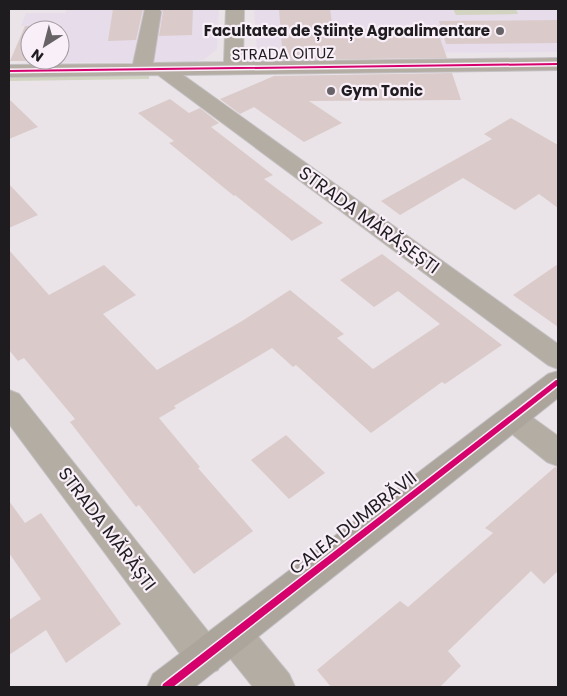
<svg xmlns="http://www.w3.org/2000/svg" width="567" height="696" font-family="Poppins,sans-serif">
<rect width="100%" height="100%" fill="#eae4e9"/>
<!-- education -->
<path fill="#e7dce9" d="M 67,9 L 219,9 L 217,49 L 205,59 L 190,63 L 48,62 L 49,60 L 60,60 L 61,26 L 21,26 L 26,13 L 65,13 Z
M 254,9 L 558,9 L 558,52 L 257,53 Z"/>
<!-- green -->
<path fill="#d2d4c1" d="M 453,9 L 516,9 L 518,14 L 456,15 Z
M 149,73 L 149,79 L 9,81 L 9,75 Z"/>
<!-- building -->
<path fill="#dacbca" d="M 113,9 L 143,9 L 136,40 L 108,41 Z
M 161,9 L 193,9 L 192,35 L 159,36 L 163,12 Z
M 279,9 L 330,9 L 333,30 L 436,27 L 447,58 L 283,60 Z
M 558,20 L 558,43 L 446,44 L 439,21 Z
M 25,26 L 62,26 L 60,30 L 30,30 L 30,60 L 49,61 L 10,61 Z
M 452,73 L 461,100 L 309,101 L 342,123 L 304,142 L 254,107 L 240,114 L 220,99 L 274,76 Z
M 9,99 L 38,127 L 9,139 Z
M 170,99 L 189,113 L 200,108 L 219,123 L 211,127 L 273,175 L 264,179 L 323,223 L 292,241 L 235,195 L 234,196 L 169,143 L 174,141 L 138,113 Z
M 511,118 L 558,145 L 558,208 L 539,194 L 515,210 L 463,178 L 400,215 L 381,201 L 492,139 L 484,134 Z
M 9,184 L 38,215 L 9,228 Z
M 9,250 L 49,295 L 104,265 L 136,295 L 103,314 L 157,370 L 242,321 L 290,290 L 344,334 L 337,338 L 373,369 L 440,324 L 398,291 L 374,307 L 340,280 L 382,254 L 502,345 L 445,384 L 442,382 L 371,433 L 296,365 L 293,367 L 272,348 L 174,406 L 176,408 L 159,418 L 200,467 L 198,468 L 253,531 L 194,574 L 139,505 L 136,507 L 70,422 L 75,419 L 24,358 L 18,361 L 9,350 Z
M 558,264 L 558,327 L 513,295 Z
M 286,435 L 325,473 L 289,499 L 251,460 Z
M 555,467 L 558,468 L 558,571 L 544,584 L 531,571 L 448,651 L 461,666 L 440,687 L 331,687 L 317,670 L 400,601 L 408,607 L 493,533 L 485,528 Z
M 9,501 L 25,523 L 41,513 L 121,624 L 66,663 L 46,630 L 9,655 L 9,620 L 41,599 L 9,553 Z"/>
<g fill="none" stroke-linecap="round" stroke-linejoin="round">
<defs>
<path id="minor" d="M 145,9 L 159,9 L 161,12 L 153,63 L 224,62 L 226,9 L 244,9 L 243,62 L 558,58 L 558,70 L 183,75 L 558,344 L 558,369 L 548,365 L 158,75 L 9,77 L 9,65 L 133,64 Z
M 9,390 L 19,394 L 218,644 L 223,657 L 218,670 L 205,675 L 192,670 L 9,424 Z
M 512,406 L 522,410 L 558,436 L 558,466 L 547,462 L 502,426 L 497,418 L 502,410 Z
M 234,617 L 247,623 L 289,674 L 295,687 L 253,687 L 221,647 L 216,635 L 221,623 Z"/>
<path id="major" d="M 558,371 L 558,398 L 195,687 L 147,687 L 153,674 L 548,374 Z"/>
</defs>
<!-- minor casing -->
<use href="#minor" stroke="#c5c1c4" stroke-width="2"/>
<!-- major casing -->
<use href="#major" stroke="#c5c1c4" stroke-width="2"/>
<!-- minor -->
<use href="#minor" fill="#b3ada3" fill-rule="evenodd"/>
<!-- major -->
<use href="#major" fill="#aba59c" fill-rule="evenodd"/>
<defs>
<path id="cycleway" d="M 558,63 L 558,65 L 9,72 L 9,70 Z
M 556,380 L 558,380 L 558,385 L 173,687 L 162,687 L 163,684 Z"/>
</defs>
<!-- cycleway casing -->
<use href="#cycleway" stroke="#f9eff8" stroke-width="3"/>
<!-- cycleway -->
<use href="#cycleway" fill="#d6006c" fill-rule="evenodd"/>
</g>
<!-- markers -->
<g fill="#666266" stroke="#f9eff8" stroke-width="2">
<circle cx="500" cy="31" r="5"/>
<circle cx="331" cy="91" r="5"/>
</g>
<g text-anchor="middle" stroke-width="4.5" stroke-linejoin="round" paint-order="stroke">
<!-- far-poi labels -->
<g font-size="15" font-weight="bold" fill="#1f1c1f" stroke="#f9eff8" text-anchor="end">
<text x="490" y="36">Facultatea de Științe Agroalimentare</text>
<text x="341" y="96" text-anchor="start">Gym Tonic</text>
</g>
<!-- far-street labels -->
<g font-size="15" fill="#1f1c1f" stroke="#f9eff8">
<text transform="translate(283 54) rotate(-1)" y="5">STRADA OITUZ</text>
</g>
<!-- street labels -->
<g font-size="18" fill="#1f1c1f" stroke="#f9eff8">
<text transform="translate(369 220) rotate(36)" y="6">STRADA MĂRĂȘEȘTI</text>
<text transform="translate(353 523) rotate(-38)" y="6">CALEA DUMBRĂVII</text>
<text transform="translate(107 529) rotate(53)" y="6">STRADA MĂRĂȘTI</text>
</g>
</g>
<!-- border -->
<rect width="567" height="696" fill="none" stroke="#1f1c1f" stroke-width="20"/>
<!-- north arrow -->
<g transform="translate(45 45) rotate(216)"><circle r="24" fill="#f9eff8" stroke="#a29ba1"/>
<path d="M0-4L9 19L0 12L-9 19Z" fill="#666266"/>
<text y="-8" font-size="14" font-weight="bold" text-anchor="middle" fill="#1f1c1f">N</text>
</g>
</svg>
